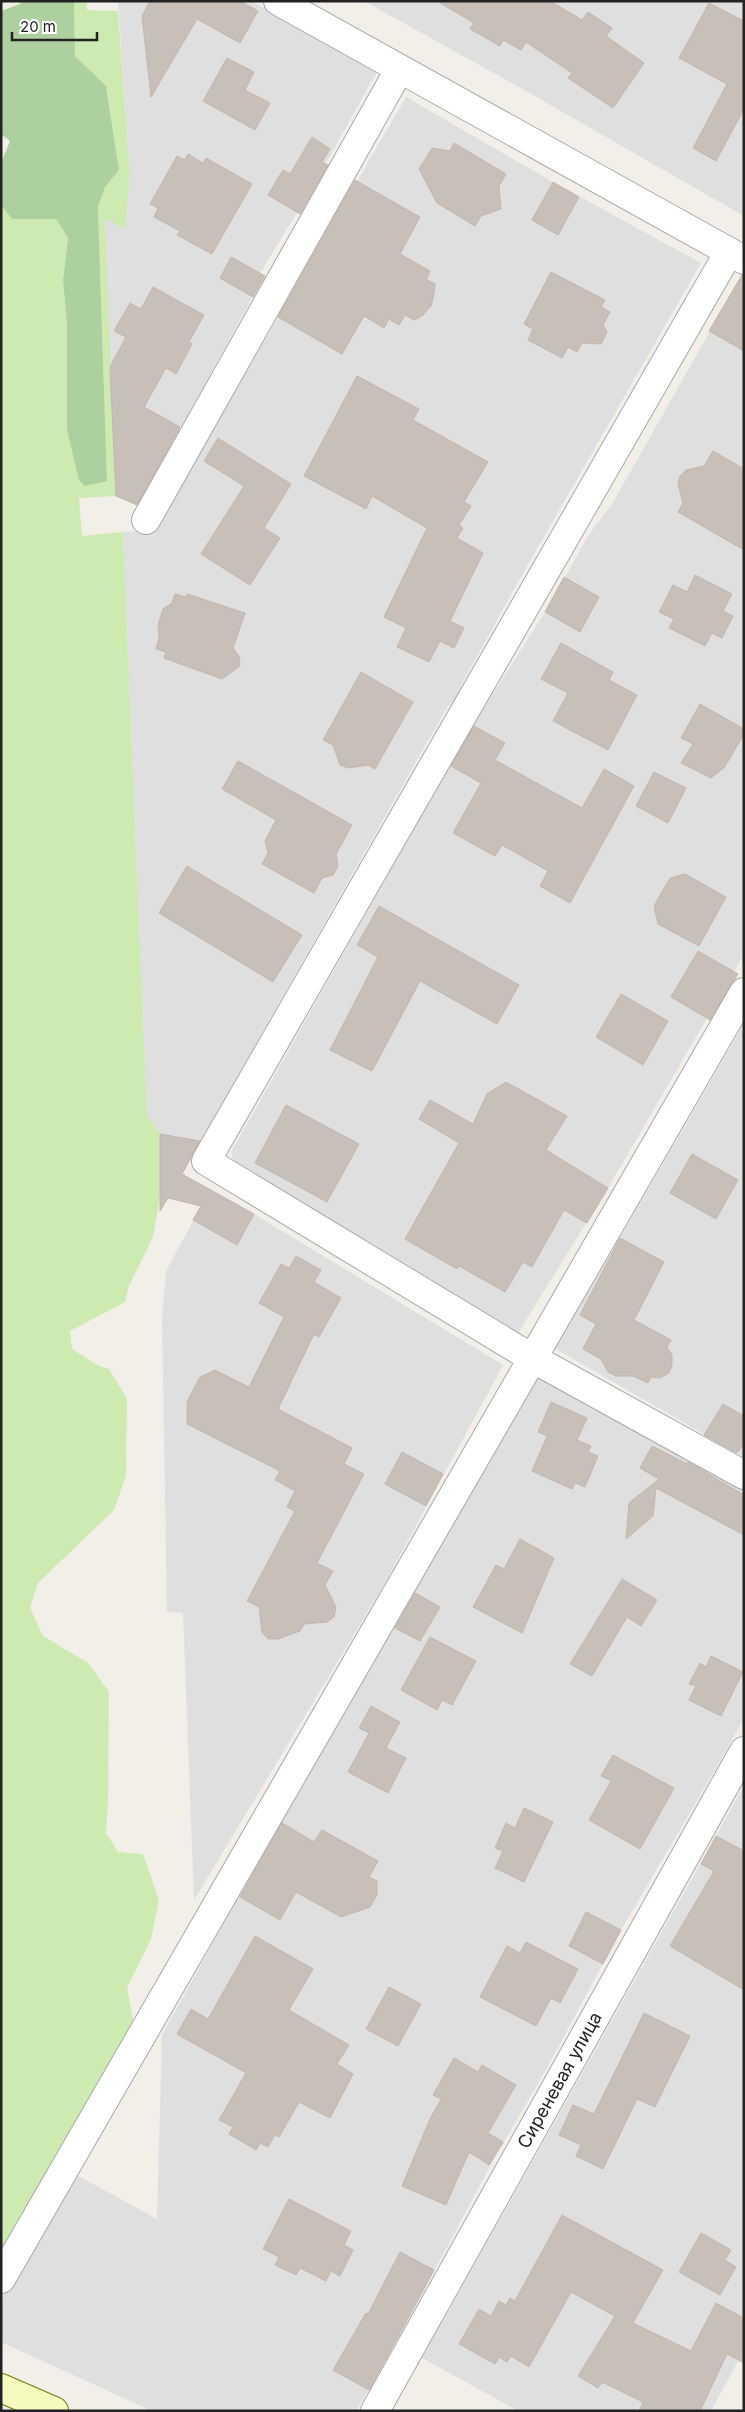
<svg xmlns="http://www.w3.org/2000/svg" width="745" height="2412" font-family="Inter,sans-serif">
<rect width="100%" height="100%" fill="#f2efe9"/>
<!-- residential -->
<path fill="#e0dfdf" d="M 118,1 L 251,1 L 378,70 L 312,188 L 260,273 L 264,276 L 139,505 L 116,496 L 111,388 L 105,217 L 125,228 L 130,175 Z
M 364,1 L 744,1 L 744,216 L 524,90 Z
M 406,97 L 553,182 L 701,263 L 522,575 L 460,687 L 465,690 L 455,707 L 449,704 L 168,1198 L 160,1196 L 160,1134 L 147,1116 L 123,532 L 154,531 Z
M 739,280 L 744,283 L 744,954 L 734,972 L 738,974 L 711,1020 L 707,1018 L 608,1188 L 518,1333 L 375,1245 L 235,1167 L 231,1152 L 473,725 L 545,612 L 590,533 L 612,504 Z
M 744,1024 L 744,1457 L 554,1348 L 620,1238 Z
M 210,1190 L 254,1214 L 503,1365 L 385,1583 L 194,1900 L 183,1613 L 167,1612 L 162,1319 L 166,1271 Z
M 535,1373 L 744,1486 L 744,1718 L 718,1765 L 621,1930 L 548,2066 L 489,2168 L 401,2334 L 356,2411 L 152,2411 L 1,2342 L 1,2300 L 71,2172 L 157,2219 L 162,2035 L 294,1797 Z
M 744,1786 L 744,2350 L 711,2411 L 518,2411 L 422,2358 Z"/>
<!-- grass -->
<path fill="#cdebb0" d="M 74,1 L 87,1 L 87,10 L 118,11 L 130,175 L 125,229 L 105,218 L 116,496 L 79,498 L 82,536 L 123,532 L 147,1115 L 160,1134 L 160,1196 L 153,1237 L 129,1286 L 125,1302 L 70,1331 L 72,1349 L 99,1366 L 109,1369 L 127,1399 L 126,1476 L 114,1510 L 38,1583 L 30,1608 L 43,1636 L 88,1663 L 109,1692 L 108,1801 L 106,1833 L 118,1852 L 143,1854 L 159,1900 L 151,1939 L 127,1988 L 134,2024 L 1,2251 L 1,205 L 12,219 L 56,219 L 68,238 L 63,280 L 67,325 L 107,481 L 98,207 L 105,187 L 119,170 L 106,86 L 75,56 Z"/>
<!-- forest -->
<path fill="#add19e" d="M 21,1 L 74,1 L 75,56 L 106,86 L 119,170 L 105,187 L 98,207 L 107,481 L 85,486 L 79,480 L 67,430 L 67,325 L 63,280 L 68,238 L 56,219 L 12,219 L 1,205 L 1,163 L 10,141 L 1,134 L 1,11 L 20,4 Z"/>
<!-- building -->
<path fill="#c7bfb8" stroke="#c4b6ab" d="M 150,1 L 240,1 L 258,11 L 240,43 L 197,19 L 151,97 L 142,16 Z
M 437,1 L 550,1 L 582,20 L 588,12 L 612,28 L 606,36 L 644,63 L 613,108 L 568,78 L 572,73 L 526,42 L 521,50 L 503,40 L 500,46 L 470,29 L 474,23 Z
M 709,3 L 744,21 L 744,109 L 716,161 L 693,148 L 727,84 L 679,58 Z
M 227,58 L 254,72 L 245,90 L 270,103 L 255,130 L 203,101 Z
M 312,137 L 330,149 L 322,162 L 328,165 L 300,214 L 268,195 L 283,170 L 290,174 Z
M 454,143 L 506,174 L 499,186 L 501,209 L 481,216 L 475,226 L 437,203 L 419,169 L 432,148 L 450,151 Z
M 188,154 L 203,163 L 206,158 L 252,184 L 212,254 L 177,235 L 180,231 L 154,217 L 158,208 L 150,204 L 177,156 L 185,160 Z
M 355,180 L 420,217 L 400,254 L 430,271 L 426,279 L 435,284 L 434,294 L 431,306 L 422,316 L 414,320 L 405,315 L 399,325 L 389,319 L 384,328 L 364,316 L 342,354 L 278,317 Z
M 553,182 L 579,197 L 558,235 L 532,220 Z
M 231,257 L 265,276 L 253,297 L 220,278 Z
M 551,272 L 605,300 L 601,307 L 610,312 L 603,325 L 607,332 L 601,344 L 582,343 L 577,352 L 568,347 L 562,358 L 528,340 L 533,329 L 524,324 Z
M 742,275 L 744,276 L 744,351 L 709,331 Z
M 153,287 L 204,315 L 189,342 L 192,344 L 176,374 L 166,368 L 144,407 L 180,427 L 137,505 L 116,496 L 110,367 L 126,337 L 114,331 L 130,303 L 141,309 Z
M 357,376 L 419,409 L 413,420 L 488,462 L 464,502 L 471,506 L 459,525 L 463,528 L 457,538 L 483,553 L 450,621 L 464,628 L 454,648 L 440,641 L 429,662 L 397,647 L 406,628 L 384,617 L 427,528 L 372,496 L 366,509 L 304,476 Z
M 218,438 L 291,484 L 264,528 L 280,538 L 250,585 L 201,554 L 244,486 L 204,461 Z
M 713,451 L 744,469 L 744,550 L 678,512 L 683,503 L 678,484 L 680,476 L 686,470 L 704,466 Z
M 695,575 L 732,594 L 723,611 L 733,616 L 722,638 L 712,633 L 705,646 L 669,628 L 674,619 L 659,612 L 673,585 L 687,592 Z
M 564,577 L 599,597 L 580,632 L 545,612 Z
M 175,594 L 186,597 L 187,594 L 245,613 L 233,648 L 239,656 L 240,666 L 222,679 L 164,658 L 166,652 L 156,649 L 159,638 L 158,625 L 163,609 L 172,603 Z
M 561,643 L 613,672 L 609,680 L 637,695 L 608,750 L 553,721 L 568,693 L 541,679 Z
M 361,672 L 413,702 L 375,769 L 368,765 L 348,768 L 340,765 L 333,745 L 323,740 Z
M 700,704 L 744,729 L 744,734 L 724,768 L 711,778 L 681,763 L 693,744 L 681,738 Z
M 474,726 L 505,743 L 495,760 L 582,808 L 604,769 L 634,786 L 570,903 L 540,886 L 548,871 L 502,845 L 495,856 L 453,833 L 481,783 L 451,766 Z
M 238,761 L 352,825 L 336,854 L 338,866 L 333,875 L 322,878 L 314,893 L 262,864 L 268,853 L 265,841 L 276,820 L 222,789 Z
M 654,772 L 686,788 L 668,823 L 636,806 Z
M 187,866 L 302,935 L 273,982 L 159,913 Z
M 685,874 L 726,897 L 699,946 L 658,924 L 654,906 L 670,878 Z
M 379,906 L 519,985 L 497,1024 L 420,981 L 372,1071 L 330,1050 L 378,957 L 357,945 Z
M 698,951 L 738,974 L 710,1020 L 671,997 Z
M 621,994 L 668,1021 L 643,1065 L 596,1037 Z
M 506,1082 L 567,1116 L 546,1150 L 608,1188 L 587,1223 L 564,1210 L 532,1267 L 523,1262 L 505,1292 L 459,1266 L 457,1269 L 405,1239 L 459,1143 L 419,1119 L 430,1100 L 473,1124 L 487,1094 Z
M 286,1105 L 359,1144 L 327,1202 L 255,1163 Z
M 160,1134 L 200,1141 L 182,1174 L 254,1214 L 237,1245 L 193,1220 L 201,1206 L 168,1198 L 160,1211 Z
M 692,1154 L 738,1180 L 716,1219 L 670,1193 Z
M 620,1238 L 664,1262 L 634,1320 L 671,1340 L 667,1347 L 672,1355 L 672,1365 L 669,1373 L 660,1378 L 651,1377 L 648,1383 L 633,1376 L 616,1376 L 608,1372 L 601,1359 L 583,1349 L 596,1324 L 580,1315 Z
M 296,1256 L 321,1270 L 314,1282 L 341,1298 L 319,1337 L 314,1334 L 278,1409 L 352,1448 L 344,1464 L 364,1474 L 317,1563 L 333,1571 L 325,1585 L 336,1607 L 334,1617 L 327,1622 L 304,1624 L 300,1631 L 278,1639 L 268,1639 L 262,1632 L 259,1607 L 247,1601 L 295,1511 L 287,1507 L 295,1491 L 275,1480 L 280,1471 L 187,1424 L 187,1402 L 200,1377 L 215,1370 L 249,1387 L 284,1317 L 259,1303 L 281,1264 L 289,1268 Z
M 551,1402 L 587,1418 L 577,1440 L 591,1446 L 588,1452 L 598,1456 L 585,1487 L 575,1483 L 572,1489 L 532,1471 L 547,1436 L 538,1432 Z
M 723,1404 L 744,1416 L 744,1443 L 737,1453 L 704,1435 Z
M 652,1446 L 687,1464 L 688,1462 L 744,1495 L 744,1535 L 656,1488 L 653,1516 L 626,1539 L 629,1503 L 659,1479 L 640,1468 Z
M 402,1452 L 443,1474 L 426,1506 L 385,1484 Z
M 520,1539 L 554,1558 L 522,1633 L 473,1607 L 496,1565 L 504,1569 Z
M 622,1579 L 657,1600 L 641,1626 L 627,1617 L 592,1676 L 570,1664 Z
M 415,1593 L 440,1607 L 420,1641 L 395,1628 Z
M 430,1637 L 476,1661 L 452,1705 L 442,1700 L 437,1710 L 401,1690 Z
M 711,1656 L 743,1672 L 721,1716 L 689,1700 L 696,1686 L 689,1684 L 700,1663 L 706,1667 Z
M 371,1706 L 400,1722 L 386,1748 L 406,1758 L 388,1793 L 348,1772 L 369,1733 L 359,1728 Z
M 613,1755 L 674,1788 L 640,1849 L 589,1820 L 611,1781 L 601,1776 Z
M 524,1808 L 553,1822 L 524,1882 L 495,1868 L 503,1851 L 495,1848 L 506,1823 L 515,1828 Z
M 282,1823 L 314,1842 L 322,1830 L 378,1861 L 369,1877 L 377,1881 L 377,1895 L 370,1907 L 341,1917 L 296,1892 L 280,1920 L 240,1897 Z
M 716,1836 L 744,1851 L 744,1990 L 670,1946 L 714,1871 L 701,1864 Z
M 586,1912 L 621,1930 L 603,1964 L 569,1946 Z
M 255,1936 L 313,1969 L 289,2010 L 349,2045 L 337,2064 L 353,2074 L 330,2118 L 299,2102 L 279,2137 L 275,2135 L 268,2147 L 260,2143 L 256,2150 L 229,2134 L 233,2127 L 219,2120 L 246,2073 L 177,2034 L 191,2009 L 208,2019 Z
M 526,1942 L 578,1969 L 560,2003 L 551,1998 L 536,2026 L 480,1997 L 507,1946 L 520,1953 Z
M 389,1987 L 421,2004 L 398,2046 L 366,2029 Z
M 644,2013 L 690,2036 L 655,2107 L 637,2099 L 603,2169 L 576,2156 L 581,2145 L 559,2135 L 573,2105 L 594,2114 Z
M 454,2058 L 478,2072 L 482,2065 L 516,2085 L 488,2133 L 503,2142 L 489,2165 L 469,2152 L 446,2205 L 402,2186 L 430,2119 L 441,2099 L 433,2095 Z
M 289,2199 L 351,2231 L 344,2245 L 353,2250 L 340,2276 L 331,2271 L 326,2281 L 300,2268 L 296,2275 L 275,2265 L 279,2257 L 263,2249 Z
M 562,2215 L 663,2270 L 633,2323 L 691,2351 L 716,2303 L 744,2318 L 744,2363 L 727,2354 L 700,2411 L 639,2411 L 643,2402 L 602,2382 L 598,2388 L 578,2376 L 615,2316 L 571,2292 L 529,2367 L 511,2356 L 507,2362 L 499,2357 L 495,2364 L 459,2344 L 479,2309 L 491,2316 L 499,2301 L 506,2305 L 510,2298 L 515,2301 Z
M 701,2233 L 731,2250 L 725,2260 L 736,2267 L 720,2295 L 679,2272 Z
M 400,2252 L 434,2270 L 369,2390 L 333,2370 L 366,2313 L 368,2314 Z"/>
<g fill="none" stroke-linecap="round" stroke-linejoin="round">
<defs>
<g id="street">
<path d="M 278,1 L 744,260"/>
<path d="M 729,252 L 206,1161 L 532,1358 L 744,1475"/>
<path d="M 146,520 L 399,70"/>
<path d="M 1,2279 L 744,992"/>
<path id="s1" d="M 375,2411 L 744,1751"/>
</g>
<path id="secondary" d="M 1,2388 L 54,2411"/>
</defs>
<!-- street casing -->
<use href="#street" stroke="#a9a9a9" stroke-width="30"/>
<!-- secondary casing -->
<use href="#secondary" stroke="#707d05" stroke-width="30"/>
<!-- street -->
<use href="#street" stroke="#fff" stroke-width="28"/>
<!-- secondary -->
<use href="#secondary" stroke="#f7fabf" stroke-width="28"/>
</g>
<g text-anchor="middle" stroke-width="4" stroke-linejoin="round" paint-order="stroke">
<!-- street labels -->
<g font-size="18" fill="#222" stroke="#fff">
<text dy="6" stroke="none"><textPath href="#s1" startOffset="379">Сиреневая улица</textPath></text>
</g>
</g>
<!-- border -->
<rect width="745" height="2412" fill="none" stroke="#222222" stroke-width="5"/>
<!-- scale -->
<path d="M12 32v8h85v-8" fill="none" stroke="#222222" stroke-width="2.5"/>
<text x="20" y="32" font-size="15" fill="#222222" stroke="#ffffff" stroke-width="4" paint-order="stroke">20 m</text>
</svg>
